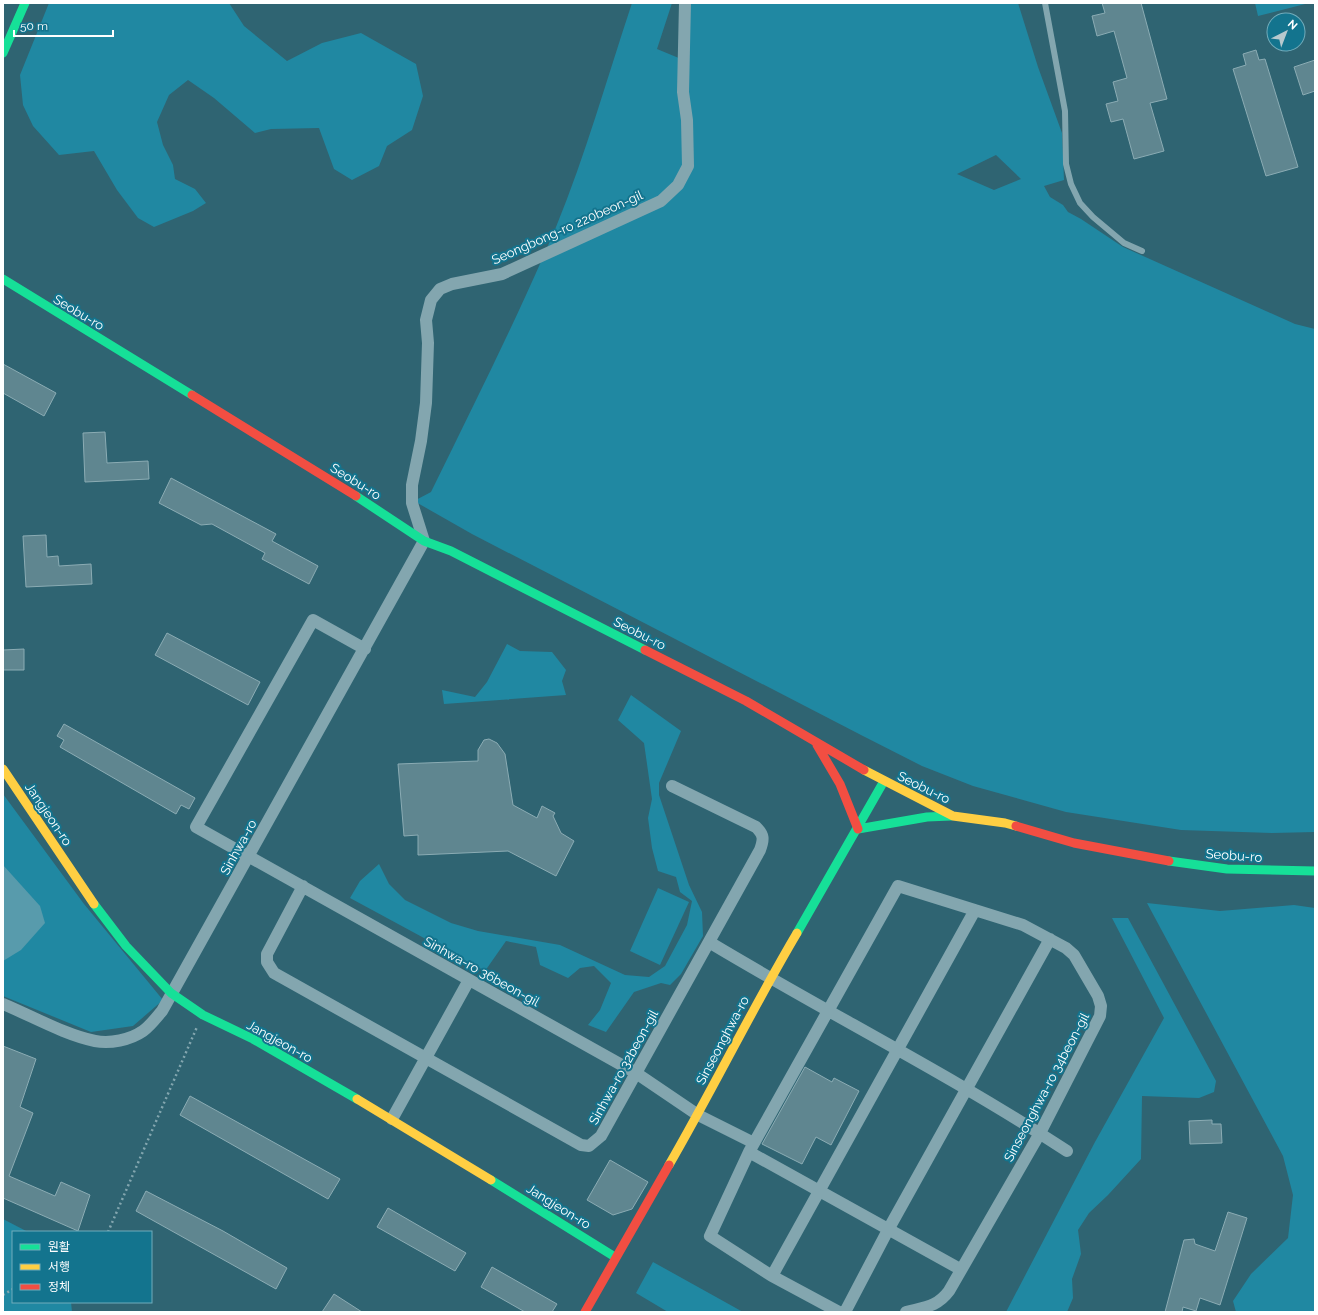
<svg xmlns="http://www.w3.org/2000/svg" width="1318" height="1315" font-family="Raleway,'Noto Sans KR',sans-serif">
<rect width="100%" height="100%" fill="#2f6472"/>
<!-- green -->
<path fill="#2088a2" fill-rule="evenodd" d="M 49,3 L 229,3 L 244,26 L 287,61 L 322,43 L 361,33 L 416,64 L 423,96 L 412,130 L 387,146 L 379,166 L 352,180 L 334,169 L 319,128 L 271,129 L 255,133 L 214,98 L 188,80 L 169,95 L 157,122 L 163,145 L 173,165 L 175,179 L 195,189 L 206,203 L 193,211 L 154,227 L 138,218 L 117,190 L 94,151 L 59,155 L 33,126 L 23,105 L 20,75 Z
M 632,3 L 672,3 L 657,49 L 686,61 L 685,3 L 1018,3 L 1038,67 L 1062,133 L 1064,180 L 1044,186 L 1050,197 L 1063,205 L 1068,212 L 1081,219 L 1123,247 L 1295,324 L 1315,329 L 1315,832 L 1272,833 L 1181,830 L 1066,812 L 973,786 L 922,766 L 861,735 L 472,534 L 414,501 L 431,492 C 474,404 518,317 556,227 C 586,154 607,78 632,3 ZM 996,155 L 1021,179 L 994,190 L 957,174 Z
M 1255,3 L 1309,3 L 1258,16 Z
M 507,644 L 520,651 L 552,652 L 566,670 L 562,681 L 566,695 L 444,704 L 442,690 L 475,697 L 487,682 Z
M 631,695 L 681,731 L 659,783 L 659,795 L 689,885 L 702,912 L 703,936 L 681,974 L 670,985 L 661,983 L 634,992 L 606,1032 L 588,1025 L 600,1010 L 611,983 L 594,966 L 580,968 L 568,978 L 540,965 L 536,947 L 506,941 L 485,971 L 350,898 L 360,881 L 379,864 L 389,884 L 405,900 L 451,923 L 478,931 L 560,945 L 625,975 L 649,977 L 665,966 L 687,925 L 692,901 L 680,892 L 676,877 L 658,871 L 652,848 L 648,818 L 652,799 L 644,743 L 618,720 Z
M 3,794 L 84,904 L 163,1000 L 133,1026 L 91,1032 L 3,996 Z
M 658,888 L 689,902 L 660,965 L 630,951 Z
M 1147,903 L 1220,911 L 1294,905 L 1315,908 L 1315,1312 L 1236,1312 L 1233,1301 L 1251,1274 L 1288,1238 L 1293,1195 L 1283,1156 Z
M 1112,918 L 1128,918 L 1216,1081 L 1214,1092 L 1199,1098 L 1142,1096 L 1141,1159 L 1108,1195 L 1089,1213 L 1078,1230 L 1081,1254 L 1072,1279 L 1073,1298 L 1067,1312 L 1006,1312 L 1095,1142 L 1164,1018 Z
M 3,1219 L 28,1232 L 13,1232 L 13,1302 L 71,1302 L 72,1312 L 3,1312 Z
M 653,1262 L 743,1312 L 668,1312 L 636,1293 Z"/>
<!-- water -->
<path fill="#589bac" d="M 3,865 L 40,906 L 45,923 L 21,950 L 3,961 Z"/>
<!-- building -->
<path fill="#5f8690" stroke="#8bacb4" d="M 1102,3 L 1141,3 L 1167,99 L 1150,103 L 1164,151 L 1134,159 L 1123,119 L 1111,122 L 1106,104 L 1118,101 L 1113,82 L 1127,78 L 1114,31 L 1097,36 L 1092,16 L 1105,13 Z
M 1256,50 L 1259,60 L 1265,59 L 1298,167 L 1266,176 L 1233,69 L 1246,65 L 1243,54 Z
M 1315,60 L 1315,91 L 1303,95 L 1294,67 Z
M 3,364 L 56,393 L 44,416 L 3,393 Z
M 105,432 L 107,463 L 148,461 L 149,479 L 85,482 L 83,433 Z
M 171,478 L 276,534 L 272,541 L 318,566 L 309,584 L 262,559 L 265,553 L 212,524 L 201,525 L 159,503 Z
M 46,535 L 47,557 L 58,556 L 59,566 L 91,564 L 92,584 L 26,587 L 23,536 Z
M 167,633 L 260,682 L 248,705 L 155,655 Z
M 24,649 L 24,670 L 3,670 L 3,650 Z
M 64,724 L 195,798 L 189,809 L 181,805 L 176,814 L 60,747 L 64,740 L 57,736 Z
M 489,739 L 497,743 L 505,754 L 513,805 L 537,818 L 542,806 L 555,813 L 553,816 L 561,833 L 574,841 L 556,876 L 508,851 L 418,855 L 418,835 L 404,836 L 398,764 L 478,761 L 478,750 L 484,740 Z
M 3,1046 L 36,1059 L 20,1107 L 33,1113 L 9,1176 L 55,1196 L 61,1182 L 90,1195 L 78,1231 L 3,1198 Z
M 805,1067 L 832,1082 L 834,1078 L 859,1091 L 831,1145 L 816,1137 L 802,1164 L 762,1144 Z
M 190,1096 L 340,1179 L 328,1199 L 180,1115 Z
M 1212,1120 L 1212,1124 L 1221,1124 L 1222,1143 L 1190,1144 L 1189,1121 Z
M 610,1160 L 648,1182 L 632,1209 L 613,1215 L 587,1200 Z
M 146,1191 L 223,1231 L 287,1268 L 276,1289 L 136,1211 Z
M 388,1208 L 466,1253 L 455,1271 L 377,1227 Z
M 1228,1212 L 1247,1218 L 1220,1305 L 1200,1298 L 1196,1311 L 1183,1307 L 1182,1312 L 1165,1312 L 1184,1240 L 1194,1239 L 1195,1244 L 1215,1251 Z
M 492,1267 L 557,1304 L 552,1312 L 525,1312 L 481,1287 Z
M 334,1294 L 362,1312 L 322,1312 Z"/>
<g fill="none" stroke-linecap="round" stroke-linejoin="round">
<!-- path -->
<path stroke="#83a6af" stroke-width="2.5" stroke-dasharray="2 3" stroke-linecap="butt" d="M 108,1232 L 197,1027
M 3,1295 L 13,1289"/>
<!-- lane -->
<path stroke="#83a6af" stroke-width="6" d="M 1045,3 L 1065,111 L 1066,164 L 1071,184 L 1080,203 L 1093,217 L 1124,243 L 1142,251"/>
<!-- street -->
<path stroke="#83a6af" stroke-width="12" d="M 365,649 L 313,620 L 196,827 L 636,1073 L 698,1115 L 754,1143
M 303,886 L 267,954 L 267,962 L 274,973 L 581,1145 L 589,1146 L 601,1136 L 760,850 C 764,839 764,835 756,827 L 672,786
M 709,942 C 827,1013 951,1075 1067,1151
M 3,1004 C 32,1016 65,1035 95,1041 C 110,1044 130,1040 143,1031 C 150,1026 156,1018 162,1011 L 424,541 L 412,503 L 412,485 L 421,441 L 426,403 L 428,343 L 426,320 L 431,300 L 440,289 L 452,284 L 502,274 L 661,201 L 678,185 L 688,166 L 687,120 L 683,92 L 685,3
M 392,1119 L 469,980
M 749,1152 L 960,1269
M 772,1276 L 975,910
M 839,1312 L 772,1276 L 710,1236 L 749,1152 L 898,886 L 1023,925 L 1066,948 L 1074,955 L 1098,996 L 1101,1006 L 1100,1016 L 1040,1133 L 949,1291 C 937,1307 925,1307 906,1312
M 845,1312 L 888,1230 L 1050,939"/>
<!-- fast -->
<path stroke="#16e098" stroke-width="9" d="M 3,53 L 25,3
M 3,279 L 192,395
M 356,496 L 424,541 L 451,551 L 645,650
M 858,829 L 927,817 L 951,816
M 1169,861 L 1227,869 L 1315,871
M 94,904 L 126,946 L 171,993 L 203,1015 L 253,1039 L 357,1099
M 797,933 L 884,781
M 491,1180 L 615,1257"/>
<!-- slow -->
<path stroke="#ffcf43" stroke-width="9" d="M 3,769 L 94,904
M 864,770 L 953,816 L 1005,823 L 1016,826
M 357,1099 L 491,1180
M 669,1165 C 713,1089 752,1009 797,933"/>
<!-- jam -->
<path stroke="#f24e42" stroke-width="9" d="M 192,395 L 356,496
M 645,650 L 746,701 L 864,770
M 817,745 L 840,784 L 858,829
M 1016,826 L 1074,843 L 1169,861
M 585,1312 L 669,1165"/>
</g>
<g text-anchor="middle" stroke-width="4" stroke-linejoin="round" paint-order="stroke">
<!-- street labels -->
<g font-size="13" fill="#fff" stroke="#13748e">
<text transform="translate(567 227) rotate(-24)" y="5">Seongbong-ro 220beon-gil</text>
<text transform="translate(79 312) rotate(31)" y="5">Seobu-ro</text>
<text transform="translate(356 481) rotate(32)" y="5">Seobu-ro</text>
<text transform="translate(640 633) rotate(27)" y="5">Seobu-ro</text>
<text transform="translate(924 787) rotate(26)" y="5">Seobu-ro</text>
<text transform="translate(49 814) rotate(56)" y="5">Jangjeon-ro</text>
<text transform="translate(238 847) rotate(-61)" y="5">Sinhwa-ro</text>
<text transform="translate(1234 855) rotate(4)" y="5">Seobu-ro</text>
<text transform="translate(482 971) rotate(29)" y="5">Sinhwa-ro 36beon-gil</text>
<text transform="translate(722 1040) rotate(-62)" y="5">Sinseonghwa-ro</text>
<text transform="translate(280 1041) rotate(29)" y="5">Jangjeon-ro</text>
<text transform="translate(623 1067) rotate(-61)" y="5">Sinhwa-ro 32beon-gil</text>
<text transform="translate(1046 1087) rotate(-62)" y="5">Sinseonghwa-ro 34beon-gil</text>
<text transform="translate(559 1206) rotate(32)" y="5">Jangjeon-ro</text>
</g>
</g>
<!-- border -->
<rect width="1318" height="1315" fill="none" stroke="#ffffff" stroke-width="8"/>
<!-- legend -->
<rect x="12" y="1231" width="140" height="72" fill="#13748e" stroke="#71acbb"/>
<rect x="20" y="1244" width="20" height="6" fill="#16e098" stroke="#71acbb"/>
<text x="48" y="1251" font-size="12" fill="#ffffff">원활</text>
<rect x="20" y="1264" width="20" height="6" fill="#ffcf43" stroke="#71acbb"/>
<text x="48" y="1271" font-size="12" fill="#ffffff">서행</text>
<rect x="20" y="1284" width="20" height="6" fill="#f24e42" stroke="#71acbb"/>
<text x="48" y="1291" font-size="12" fill="#ffffff">정체</text>
<!-- north arrow -->
<g transform="translate(1286 32) rotate(42)"><circle r="19" fill="#13748e" stroke="#71acbb"/>
<path d="M0-3L7 15L0 10L-7 15Z" fill="#b6c9ce"/>
<text y="-6" font-size="11" font-weight="bold" text-anchor="middle" fill="#ffffff">N</text>
</g>
<!-- scale -->
<path d="M14 30v6h99v-6" fill="none" stroke="#ffffff" stroke-width="2"/>
<text x="20" y="30" font-size="12" fill="#ffffff" stroke="#13748e" stroke-width="3" paint-order="stroke">50 m</text>
</svg>
